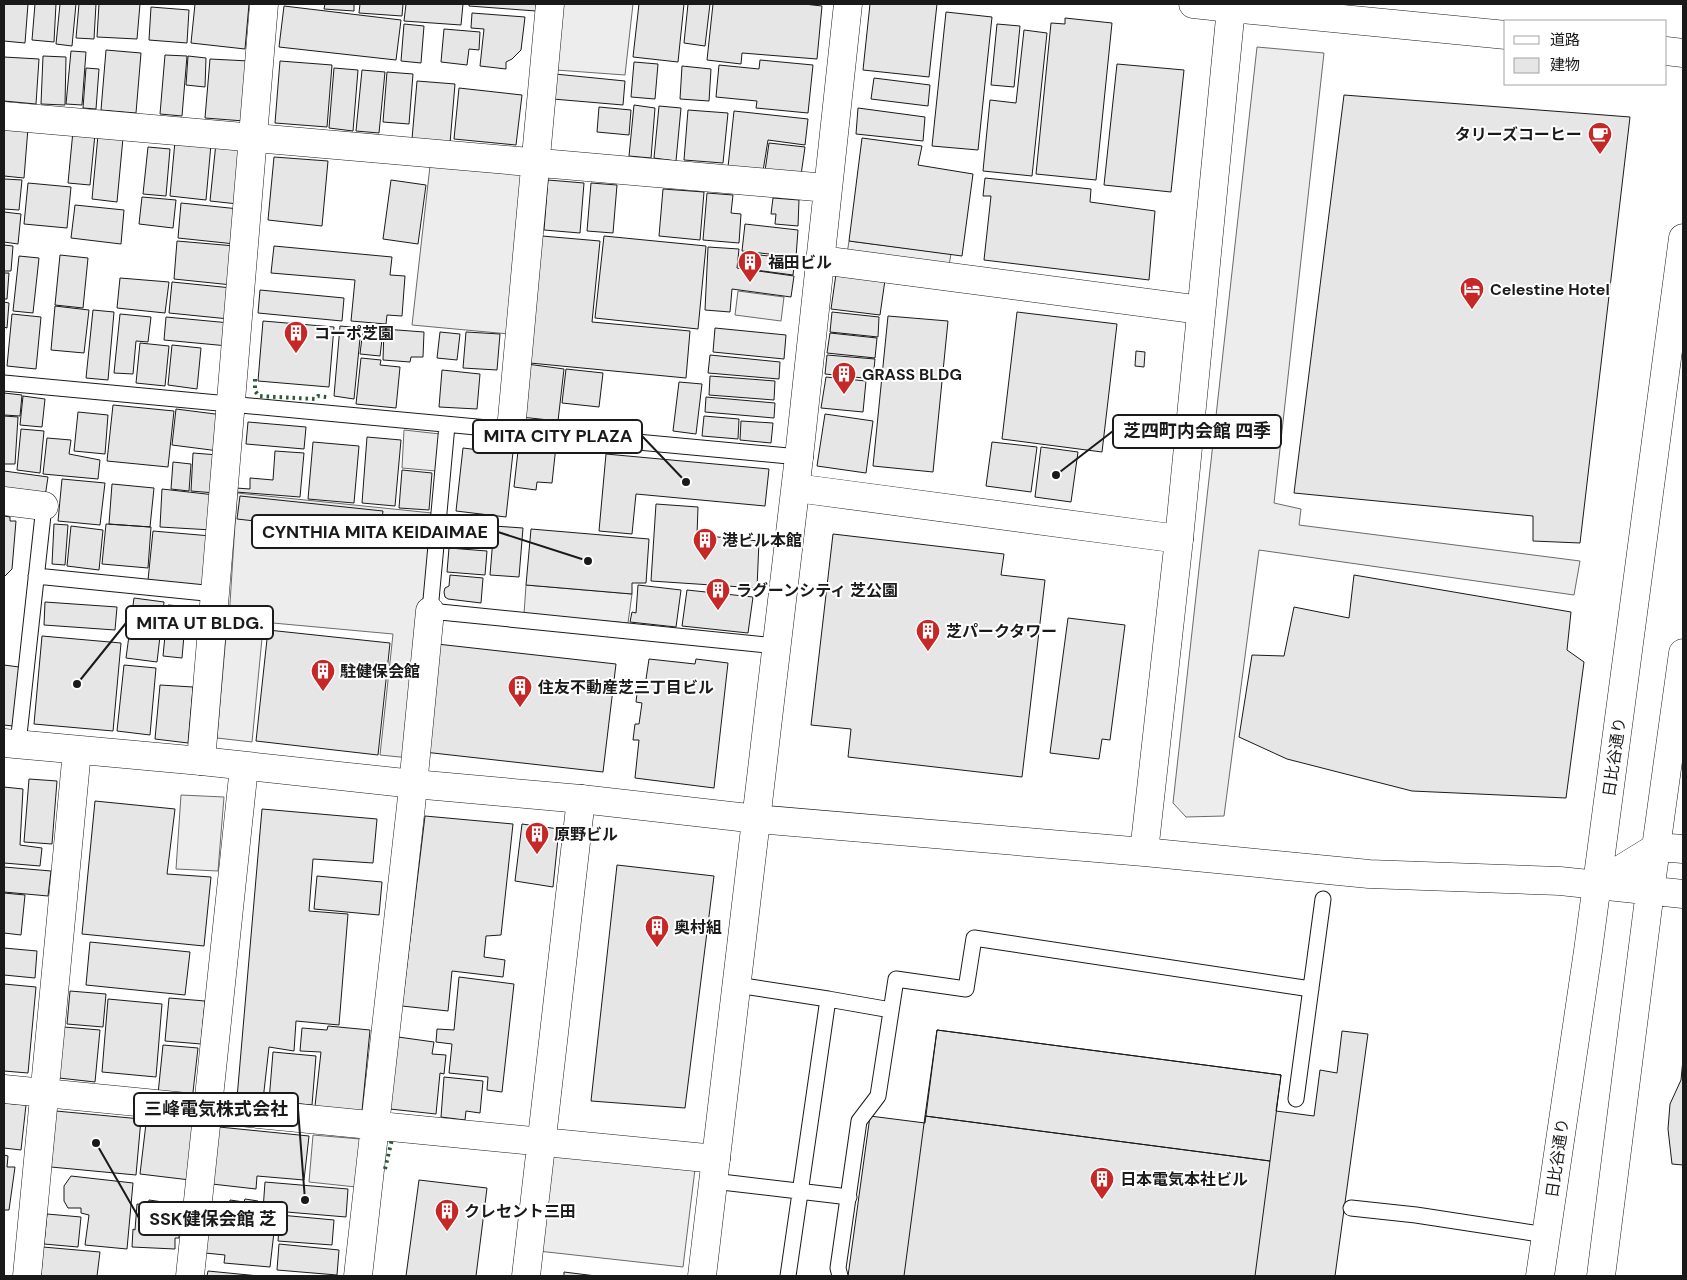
<svg xmlns="http://www.w3.org/2000/svg" width="1687" height="1280" font-family="'DM Sans','Noto Sans JP',sans-serif">
<rect width="100%" height="100%" fill="#fff"/>
<!-- built -->
<path fill="#ededed" stroke="#6a6a6a" d="M 563,4 L 633,4 L 625,75 L 556,70 Z
M 1257,47 L 1324,53 L 1274,503 L 1301,509 L 1299,525 L 1580,561 L 1574,595 L 1259,550 L 1224,816 L 1186,817 L 1173,803 Z
M 430,166 L 522,174 L 509,334 L 412,325 Z
M 849,241 L 951,254 L 949,265 L 847,254 Z
M 738,291 L 784,297 L 781,321 L 735,315 Z
M 404,430 L 440,434 L 436,471 L 402,468 Z
M 237,493 L 432,513 L 410,758 L 380,755 L 393,634 L 229,619 Z
M 526,585 L 632,594 L 628,623 L 524,614 Z
M 227,624 L 263,628 L 252,742 L 217,738 Z
M 181,795 L 224,797 L 218,871 L 176,869 Z
M 313,1135 L 360,1139 L 356,1187 L 309,1182 Z
M 549,1152 L 695,1169 L 683,1267 L 538,1251 Z"/>
<!-- building -->
<path fill="#e6e6e6" stroke="#1a1a1a" d="M 4,4 L 28,4 L 25,43 L 4,41 Z
M 35,4 L 56,4 L 54,42 L 32,40 Z
M 60,4 L 76,4 L 72,46 L 56,44 Z
M 79,4 L 96,4 L 94,39 L 76,38 Z
M 99,4 L 140,4 L 137,39 L 97,37 Z
M 195,4 L 249,4 L 245,49 L 191,43 Z
M 325,4 L 354,4 L 354,11 L 324,9 Z
M 360,4 L 403,4 L 402,16 L 359,13 Z
M 406,4 L 463,4 L 461,25 L 404,21 Z
M 469,4 L 536,4 L 536,11 L 469,6 Z
M 639,4 L 684,4 L 678,62 L 633,57 Z
M 688,4 L 710,4 L 705,46 L 684,43 Z
M 713,4 L 804,4 L 822,6 L 817,59 L 742,53 L 741,64 L 707,60 Z
M 870,4 L 937,4 L 929,77 L 863,70 Z
M 284,6 L 401,20 L 396,60 L 279,47 Z
M 151,7 L 189,10 L 187,43 L 149,40 Z
M 946,12 L 992,17 L 978,150 L 932,146 Z
M 472,13 L 525,17 L 521,50 L 512,59 L 506,62 L 506,69 L 480,66 L 484,29 L 471,28 Z
M 1065,18 L 1112,23 L 1096,180 L 1036,174 L 1051,23 L 1065,24 Z
M 404,24 L 424,26 L 421,63 L 401,61 Z
M 997,24 L 1020,26 L 1014,87 L 991,85 Z
M 444,29 L 480,32 L 479,50 L 469,49 L 467,65 L 441,62 Z
M 1024,30 L 1047,33 L 1032,176 L 983,171 L 990,100 L 1016,103 Z
M 106,50 L 141,53 L 136,113 L 101,110 Z
M 71,51 L 86,52 L 82,105 L 66,104 Z
M 165,55 L 187,56 L 182,116 L 160,114 Z
M 43,56 L 66,57 L 65,105 L 41,104 Z
M 188,56 L 206,58 L 205,87 L 186,85 Z
M 4,57 L 39,59 L 36,104 L 4,101 Z
M 210,59 L 249,61 L 244,121 L 205,118 Z
M 760,60 L 813,65 L 808,113 L 756,108 L 757,101 L 716,97 L 719,65 L 759,69 Z
M 280,61 L 332,65 L 327,127 L 275,123 Z
M 634,62 L 658,64 L 655,99 L 631,97 Z
M 1117,64 L 1184,70 L 1171,192 L 1104,185 Z
M 682,66 L 711,69 L 709,101 L 680,99 Z
M 86,68 L 99,69 L 96,109 L 83,108 Z
M 334,68 L 358,70 L 353,131 L 329,128 Z
M 362,70 L 385,72 L 379,133 L 356,131 Z
M 387,72 L 413,74 L 409,124 L 383,122 Z
M 555,74 L 625,81 L 623,105 L 553,99 Z
M 874,78 L 930,85 L 928,106 L 871,99 Z
M 417,81 L 455,84 L 450,143 L 412,139 Z
M 459,88 L 522,95 L 516,145 L 454,139 Z
M 1344,95 L 1630,117 L 1580,543 L 1533,541 L 1533,516 L 1294,493 Z
M 634,105 L 655,108 L 651,158 L 629,156 Z
M 659,106 L 681,108 L 676,161 L 654,158 Z
M 599,107 L 631,110 L 629,135 L 597,132 Z
M 858,108 L 925,117 L 923,141 L 856,134 Z
M 688,110 L 728,113 L 723,163 L 684,160 Z
M 734,111 L 808,119 L 805,145 L 768,140 L 763,171 L 728,167 Z
M 4,125 L 28,128 L 24,178 L 4,176 Z
M 73,131 L 95,134 L 90,185 L 68,183 Z
M 98,135 L 123,138 L 117,202 L 92,199 Z
M 862,138 L 922,146 L 918,165 L 973,174 L 962,256 L 849,241 Z
M 175,141 L 211,144 L 206,200 L 170,196 Z
M 216,143 L 243,146 L 238,204 L 210,201 Z
M 769,143 L 805,147 L 801,175 L 765,171 Z
M 148,147 L 170,149 L 166,196 L 143,194 Z
M 274,157 L 328,161 L 322,226 L 268,220 Z
M 985,178 L 1091,189 L 1090,202 L 1155,211 L 1149,280 L 984,260 L 991,196 L 983,196 Z
M 4,179 L 22,180 L 19,210 L 4,209 Z
M 391,180 L 426,185 L 418,244 L 383,239 Z
M 548,180 L 584,183 L 580,233 L 544,230 Z
M 28,183 L 71,187 L 67,228 L 24,224 Z
M 591,183 L 617,185 L 613,233 L 587,231 Z
M 663,189 L 704,192 L 700,240 L 659,236 Z
M 707,193 L 733,195 L 731,213 L 741,214 L 739,243 L 703,240 Z
M 142,197 L 176,200 L 173,228 L 139,224 Z
M 773,198 L 799,200 L 798,226 L 775,224 L 776,214 L 771,214 Z
M 181,203 L 239,209 L 235,244 L 178,238 Z
M 75,205 L 124,210 L 121,244 L 71,238 Z
M 4,212 L 21,214 L 18,244 L 4,242 Z
M 745,224 L 798,230 L 796,257 L 742,251 Z
M 542,236 L 600,241 L 592,322 L 690,331 L 686,378 L 530,363 Z
M 604,236 L 706,246 L 698,329 L 595,318 Z
M 177,241 L 235,246 L 232,285 L 174,279 Z
M 4,245 L 13,246 L 11,271 L 4,271 Z
M 274,246 L 392,257 L 390,275 L 405,276 L 402,316 L 387,315 L 386,324 L 351,321 L 355,280 L 271,273 Z
M 708,247 L 739,249 L 737,268 L 794,276 L 791,297 L 732,289 L 730,312 L 705,310 Z
M 742,253 L 795,259 L 793,275 L 740,268 Z
M 60,255 L 88,258 L 83,308 L 55,305 Z
M 19,256 L 39,258 L 33,313 L 13,311 Z
M 4,273 L 9,273 L 7,299 L 4,299 Z
M 836,274 L 885,280 L 880,315 L 831,309 Z
M 120,278 L 169,282 L 165,313 L 117,308 Z
M 172,282 L 232,288 L 229,319 L 169,313 Z
M 260,290 L 344,298 L 342,321 L 258,313 Z
M 4,302 L 9,303 L 7,328 L 4,327 Z
M 55,306 L 89,310 L 84,353 L 51,350 Z
M 93,310 L 114,312 L 108,380 L 86,378 Z
M 832,312 L 879,317 L 878,337 L 830,332 Z
M 1017,312 L 1117,324 L 1102,452 L 1002,439 Z
M 12,314 L 41,317 L 36,369 L 7,366 Z
M 120,314 L 151,317 L 148,342 L 136,341 L 133,374 L 114,373 Z
M 888,316 L 948,321 L 933,472 L 873,466 Z
M 166,317 L 230,323 L 228,346 L 164,340 Z
M 263,321 L 334,327 L 329,387 L 258,381 Z
M 340,326 L 361,328 L 354,399 L 334,396 Z
M 715,328 L 786,335 L 784,359 L 713,352 Z
M 363,329 L 383,331 L 380,356 L 360,354 Z
M 384,329 L 424,332 L 423,357 L 411,357 L 410,362 L 383,360 Z
M 440,332 L 460,334 L 457,360 L 437,358 Z
M 466,332 L 500,334 L 497,370 L 463,368 Z
M 830,333 L 877,338 L 875,358 L 827,353 Z
M 140,343 L 169,346 L 165,386 L 136,383 Z
M 172,345 L 201,348 L 197,389 L 168,385 Z
M 1136,351 L 1145,352 L 1144,367 L 1135,366 Z
M 710,355 L 780,362 L 779,379 L 708,373 Z
M 827,355 L 875,359 L 873,379 L 825,374 Z
M 361,358 L 381,360 L 380,365 L 400,367 L 396,408 L 356,404 Z
M 527,364 L 564,369 L 558,421 L 521,417 Z
M 566,369 L 603,373 L 599,407 L 562,403 Z
M 442,370 L 480,374 L 477,409 L 439,407 Z
M 710,376 L 775,381 L 774,400 L 709,395 Z
M 826,377 L 866,381 L 863,412 L 821,408 Z
M 679,382 L 702,384 L 696,434 L 673,431 Z
M 4,393 L 22,395 L 20,416 L 4,415 Z
M 23,396 L 45,399 L 42,427 L 20,425 Z
M 706,397 L 775,403 L 774,418 L 705,412 Z
M 113,405 L 174,411 L 168,467 L 107,461 Z
M 176,409 L 223,415 L 219,451 L 172,445 Z
M 78,412 L 108,415 L 105,454 L 74,451 Z
M 825,414 L 873,421 L 866,473 L 817,466 Z
M 4,416 L 18,417 L 15,464 L 4,464 Z
M 704,416 L 739,419 L 738,439 L 702,436 Z
M 741,421 L 773,423 L 771,443 L 740,440 Z
M 248,422 L 306,427 L 304,449 L 246,444 Z
M 21,429 L 44,431 L 40,473 L 17,470 Z
M 367,437 L 401,440 L 395,506 L 362,503 Z
M 47,438 L 71,440 L 69,454 L 100,460 L 98,479 L 43,474 Z
M 498,441 L 514,443 L 506,517 L 456,511 L 463,448 L 496,452 Z
M 313,442 L 359,446 L 354,503 L 308,499 Z
M 519,442 L 556,446 L 552,483 L 537,482 L 536,490 L 514,487 Z
M 992,442 L 1037,447 L 1031,492 L 986,486 Z
M 1041,447 L 1078,452 L 1071,502 L 1035,497 Z
M 275,451 L 304,453 L 300,497 L 236,492 L 236,488 L 250,489 L 250,478 L 273,480 Z
M 193,453 L 218,455 L 215,493 L 191,491 Z
M 606,454 L 769,469 L 765,506 L 636,494 L 632,534 L 599,531 Z
M 173,462 L 191,464 L 189,491 L 171,489 Z
M 402,470 L 432,473 L 429,510 L 399,508 Z
M 4,471 L 48,477 L 45,497 L 4,492 Z
M 62,479 L 105,483 L 100,525 L 58,521 Z
M 112,484 L 154,488 L 150,527 L 109,524 Z
M 162,489 L 215,495 L 212,530 L 160,527 Z
M 240,496 L 383,511 L 380,535 L 237,519 Z
M 656,504 L 698,507 L 697,535 L 759,541 L 757,588 L 651,581 Z
M 4,516 L 10,517 L 10,521 L 16,521 L 12,569 L 4,577 Z
M 54,524 L 68,525 L 65,565 L 52,564 Z
M 106,524 L 151,527 L 148,568 L 102,564 Z
M 71,526 L 103,530 L 99,570 L 67,566 Z
M 494,526 L 523,528 L 519,577 L 490,575 Z
M 531,529 L 649,539 L 646,583 L 632,583 L 632,594 L 526,585 Z
M 153,531 L 211,536 L 206,586 L 148,580 Z
M 833,534 L 1004,554 L 1001,575 L 1045,580 L 1022,777 L 848,757 L 851,729 L 811,725 Z
M 449,548 L 487,551 L 485,575 L 447,572 Z
M 450,575 L 483,578 L 481,603 L 448,599 L 445,597 L 444,592 L 445,588 L 449,586 Z
M 1354,575 L 1571,612 L 1567,650 L 1584,662 L 1566,798 L 1412,791 L 1287,759 L 1239,737 L 1252,655 L 1284,656 L 1294,607 L 1349,618 Z
M 638,585 L 681,590 L 676,627 L 630,622 L 632,612 L 636,613 Z
M 687,590 L 753,597 L 748,633 L 682,626 Z
M 134,598 L 164,602 L 157,662 L 126,658 Z
M 45,602 L 117,607 L 115,630 L 44,625 Z
M 168,605 L 206,608 L 204,637 L 184,635 L 182,658 L 163,656 Z
M 1068,618 L 1125,625 L 1110,740 L 1102,739 L 1099,759 L 1050,753 Z
M 268,630 L 390,643 L 378,755 L 256,741 Z
M 42,636 L 121,643 L 113,731 L 34,724 Z
M 437,644 L 616,664 L 603,772 L 424,752 Z
M 649,659 L 695,664 L 696,659 L 728,663 L 714,788 L 635,778 L 639,740 L 633,740 L 635,724 L 639,724 L 642,703 L 636,702 L 638,685 L 645,686 Z
M 4,665 L 19,667 L 13,726 L 4,725 Z
M 124,665 L 156,668 L 150,735 L 117,731 Z
M 160,685 L 193,687 L 188,743 L 155,739 Z
M 29,779 L 57,781 L 52,844 L 24,842 Z
M 4,787 L 23,789 L 20,845 L 42,848 L 40,866 L 4,863 Z
M 95,801 L 175,809 L 167,874 L 211,877 L 204,946 L 82,934 Z
M 262,809 L 377,819 L 373,863 L 313,859 L 309,911 L 348,914 L 339,1025 L 296,1021 L 294,1051 L 269,1047 L 263,1100 L 237,1098 Z
M 425,816 L 513,824 L 501,935 L 486,936 L 484,957 L 505,960 L 503,977 L 452,971 L 448,1011 L 402,1006 Z
M 522,824 L 559,829 L 553,887 L 515,881 Z
M 617,865 L 714,876 L 685,1108 L 591,1101 Z
M 4,867 L 51,871 L 48,896 L 4,892 Z
M 317,876 L 382,882 L 379,915 L 314,909 Z
M 4,893 L 25,895 L 21,935 L 4,933 Z
M 90,942 L 190,952 L 185,995 L 86,985 Z
M 4,948 L 37,951 L 35,978 L 4,975 Z
M 459,977 L 514,984 L 502,1092 L 487,1090 L 488,1077 L 449,1073 L 452,1044 L 436,1042 L 437,1029 L 454,1030 Z
M 4,984 L 36,987 L 28,1073 L 4,1071 Z
M 70,991 L 106,994 L 103,1027 L 67,1024 Z
M 169,998 L 205,1001 L 201,1044 L 165,1041 Z
M 108,999 L 162,1004 L 156,1077 L 102,1072 Z
M 328,1026 L 370,1030 L 362,1111 L 315,1106 L 321,1052 L 300,1051 L 302,1028 L 327,1030 Z
M 64,1027 L 100,1030 L 95,1082 L 59,1078 Z
M 937,1030 L 1281,1075 L 1276,1111 L 1314,1116 L 1320,1070 L 1337,1073 L 1342,1031 L 1368,1034 L 1335,1276 L 848,1276 L 870,1116 L 925,1123 Z
M 937,1030 L 1281,1075 L 1270,1161 L 925,1116 Z
M 398,1037 L 434,1042 L 432,1054 L 446,1055 L 444,1074 L 440,1073 L 436,1114 L 390,1109 Z
M 163,1045 L 198,1048 L 193,1092 L 188,1097 L 158,1094 Z
M 273,1052 L 316,1056 L 312,1105 L 269,1101 Z
M 1683,1059 L 1683,1165 L 1672,1164 L 1668,1129 L 1670,1104 L 1681,1080 Z
M 444,1077 L 483,1081 L 480,1113 L 466,1111 L 465,1120 L 441,1117 Z
M 4,1103 L 26,1105 L 21,1150 L 4,1148 Z
M 56,1111 L 141,1119 L 136,1175 L 51,1167 Z
M 147,1115 L 193,1120 L 190,1180 L 140,1174 Z
M 925,1116 L 1270,1161 L 1255,1276 L 904,1276 Z
M 219,1127 L 309,1136 L 304,1180 L 257,1176 L 256,1189 L 212,1184 Z
M 4,1155 L 8,1156 L 7,1167 L 15,1167 L 9,1210 L 4,1210 Z
M 71,1176 L 133,1183 L 127,1249 L 85,1245 L 89,1215 L 81,1213 L 81,1208 L 68,1208 L 64,1201 L 64,1186 Z
M 419,1180 L 487,1188 L 476,1276 L 406,1276 Z
M 265,1182 L 348,1189 L 346,1217 L 263,1210 Z
M 245,1199 L 258,1201 L 257,1220 L 275,1223 L 270,1267 L 224,1263 L 225,1255 L 205,1253 L 210,1207 L 228,1210 L 230,1200 L 244,1202 Z
M 149,1200 L 177,1204 L 177,1217 L 180,1218 L 179,1238 L 175,1238 L 175,1249 L 132,1247 L 133,1229 L 135,1230 L 137,1204 L 148,1205 Z
M 47,1214 L 81,1217 L 78,1247 L 44,1244 Z
M 280,1215 L 334,1220 L 332,1245 L 278,1241 Z
M 279,1244 L 339,1250 L 337,1275 L 277,1270 Z
M 43,1247 L 100,1252 L 97,1276 L 41,1276 Z
M 208,1271 L 259,1276 L 207,1276 Z
M 564,1272 L 596,1276 L 564,1276 Z"/>
<g fill="none" stroke-linecap="round" stroke-linejoin="round">
<defs>
<path id="lane" d="M 4,383 L 799,457
M 447,425 L 430,611 L 777,646
M 36,576 L 215,594
M 18,744 L 44,506
M 737,985 L 828,999 L 788,1276
M 828,999 L 891,1010
M 1296,1099 L 1323,899
M 713,1181 L 849,1197
M 1351,1208 L 1416,1215 L 1546,1235
M 840,1276 L 838,1268 L 859,1121 L 878,1096 L 896,979 L 966,989 L 974,938 L 1311,989"/>
<path id="street" d="M 1193,4 L 1231,8 L 1231,4
M 4,116 L 827,188
M 821,260 L 1201,310
M 511,430 L 550,4
M 799,457 L 848,4
M 796,488 L 1179,539
M 4,501 L 44,506
M 201,761 L 264,4
M 4,1089 L 716,1159
M 27,1276 L 77,751
M 190,1276 L 244,767
M 358,1276 L 411,806 L 430,611
M 526,1276 L 581,799"/>
<path id="secondary" d="M 1666,51 L 1683,53
M 4,743 L 201,761 L 414,784 L 581,799 L 757,819 L 1144,852 L 1369,874 L 1560,881 L 1683,894
M 1144,852 L 1179,539 L 1231,8 L 1506,35
M 1597,884 L 1657,847 L 1683,849
M 702,1276 L 799,457
M 1540,1276 L 1588,951 L 1683,238
M 1601,1276 L 1650,891 L 1683,653"/>
</defs>
<!-- lane casing -->
<use href="#lane" stroke="#1a1a1a" stroke-width="17"/>
<!-- street casing -->
<use href="#street" stroke="#1a1a1a" stroke-width="29"/>
<!-- secondary casing -->
<use href="#secondary" stroke="#1a1a1a" stroke-width="29"/>
<!-- lane -->
<use href="#lane" stroke="#fff" stroke-width="15"/>
<!-- street -->
<use href="#street" stroke="#fff" stroke-width="28"/>
<!-- secondary -->
<use href="#secondary" stroke="#fff" stroke-width="28"/>
<!-- hedge -->
<path stroke="#2b5a34" stroke-width="4" stroke-dasharray="2.5 4" stroke-linecap="butt" d="M 255,379 L 255,391 L 259,396 L 315,399 L 318,396 L 327,397
M 385,1169 L 392,1139"/>
</g>
<!-- icons -->
<defs>
<symbol id="cafe-pin" viewBox="-11 -11 22 30"><path d="M0 17L-7.5 6A9.5 9.5 0 1 1 7.5 6Z" fill="#c62828" stroke="#fff"/><path d="M-5.5-4.5H6V0H3Q3 3.5 0 3.5H-2.5Q-5.5 3.5-5.5 0ZM3-3.2v2h1.7v-2ZM-6 4.5H4V6H-6Z" fill="#fff"/></symbol>
<symbol id="building-pin" viewBox="-11 -11 22 30"><path d="M0 17L-7.5 6A9.5 9.5 0 1 1 7.5 6Z" fill="#c62828" stroke="#fff"/><path d="M-4-6H4V6H1V3H-1V6H-4ZM-2.5-4.3h1.7v1.8h-1.7ZM.8-4.3h1.7v1.8H.8ZM-2.5-1h1.7V.8h-1.7ZM.8-1h1.7V.8H.8Z" fill="#fff"/></symbol>
<symbol id="hotel-pin" viewBox="-11 -11 22 30"><path d="M0 17L-7.5 6A9.5 9.5 0 1 1 7.5 6Z" fill="#c62828" stroke="#fff"/><path d="M-6-4.5h1.5V1H6V5H4.5V3h-9V5H-6ZM-4 0a1.8 1.8 0 1 1 3.6 0ZM.5 0V-2.5h3Q6-2.5 6 0Z" fill="#fff"/></symbol>
</defs>
<g fill-rule="evenodd">
<use href="#cafe-pin" x="1586" y="120" width="28" height="38"/>
<use href="#building-pin" x="736" y="248" width="28" height="38"/>
<use href="#hotel-pin" x="1458" y="275" width="28" height="38"/>
<use href="#building-pin" x="282" y="319" width="28" height="38"/>
<use href="#building-pin" x="830" y="360" width="28" height="38"/>
<use href="#building-pin" x="691" y="526" width="28" height="38"/>
<use href="#building-pin" x="704" y="576" width="28" height="38"/>
<use href="#building-pin" x="914" y="617" width="28" height="38"/>
<use href="#building-pin" x="309" y="657" width="28" height="38"/>
<use href="#building-pin" x="506" y="673" width="28" height="38"/>
<use href="#building-pin" x="523" y="820" width="28" height="38"/>
<use href="#building-pin" x="643" y="913" width="28" height="38"/>
<use href="#building-pin" x="1088" y="1165" width="28" height="38"/>
<use href="#building-pin" x="433" y="1197" width="28" height="38"/>
</g>
<g text-anchor="middle" stroke-width="4" stroke-linejoin="round" paint-order="stroke">
<!-- poi labels -->
<g font-size="16" font-weight="bold" fill="#1a1a1a" stroke="#fff" text-anchor="start">
<text x="1582" y="140" text-anchor="end">タリーズコーヒー</text>
<text x="768" y="268">福田ビル</text>
<text x="1490" y="295">Celestine Hotel</text>
<text x="314" y="339">コーポ芝園</text>
<text x="862" y="380">GRASS BLDG</text>
<text x="722" y="546">港ビル本館</text>
<text x="736" y="596">ラグーンシティ 芝公園</text>
<text x="946" y="637">芝パークタワー</text>
<text x="340" y="677">駐健保会館</text>
<text x="538" y="693">住友不動産芝三丁目ビル</text>
<text x="554" y="840">原野ビル</text>
<text x="674" y="933">奥村組</text>
<text x="1120" y="1185">日本電気本社ビル</text>
<text x="464" y="1217">クレセント三田</text>
</g>
<!-- street labels -->
<g font-size="16" fill="#1a1a1a" stroke="#fff">
<text transform="translate(1614 757) rotate(-82)" y="6">日比谷通り</text>
<text transform="translate(1557 1158) rotate(-82)" y="6">日比谷通り</text>
</g>
</g>
<!-- callouts -->
<path fill="none" stroke="#1a1a1a" stroke-width="2" d="M1056 475L1113 431M686 482L642 436M588 561L498 532M77 684L126 623M305 1200L298 1109M96 1143L139 1218"/>
<g fill="#1a1a1a" stroke="#fff" stroke-width="2">
<circle cx="1056" cy="475" r="5"/>
<circle cx="686" cy="482" r="5"/>
<circle cx="588" cy="561" r="5"/>
<circle cx="77" cy="684" r="5"/>
<circle cx="305" cy="1200" r="5"/>
<circle cx="96" cy="1143" r="5"/>
</g>
<g fill="#fff" stroke="#1a1a1a" stroke-width="2">
<rect x="1113" y="415" width="168" height="33" rx="5"/>
<rect x="473" y="420" width="169" height="33" rx="5"/>
<rect x="252" y="515" width="246" height="33" rx="5"/>
<rect x="126" y="606" width="147" height="33" rx="5"/>
<rect x="134" y="1093" width="164" height="33" rx="5"/>
<rect x="139" y="1202" width="148" height="33" rx="5"/>
</g>
<g font-size="18" text-anchor="middle" font-weight="bold" fill="#1a1a1a">
<text x="1197" y="437">芝四町内会館 四季</text>
<text x="558" y="442">MITA CITY PLAZA</text>
<text x="375" y="538">CYNTHIA MITA KEIDAIMAE</text>
<text x="200" y="629">MITA UT BLDG.</text>
<text x="216" y="1115">三峰電気株式会社</text>
<text x="213" y="1225">SSK健保会館 芝</text>
</g>
<!-- border -->
<rect width="1687" height="1280" fill="none" stroke="#1a1a1a" stroke-width="10"/>
<!-- legend -->
<rect x="1504" y="20" width="162" height="65" fill="#ffffff" stroke="#a3a3a3"/>
<rect x="1514" y="36" width="25" height="8" fill="#ffffff" stroke="#a3a3a3"/>
<text x="1550" y="45" font-size="15" fill="#1a1a1a">道路</text>
<rect x="1514" y="58" width="25" height="15" fill="#e6e6e6" stroke="#a3a3a3"/>
<text x="1550" y="70" font-size="15" fill="#1a1a1a">建物</text>
</svg>
